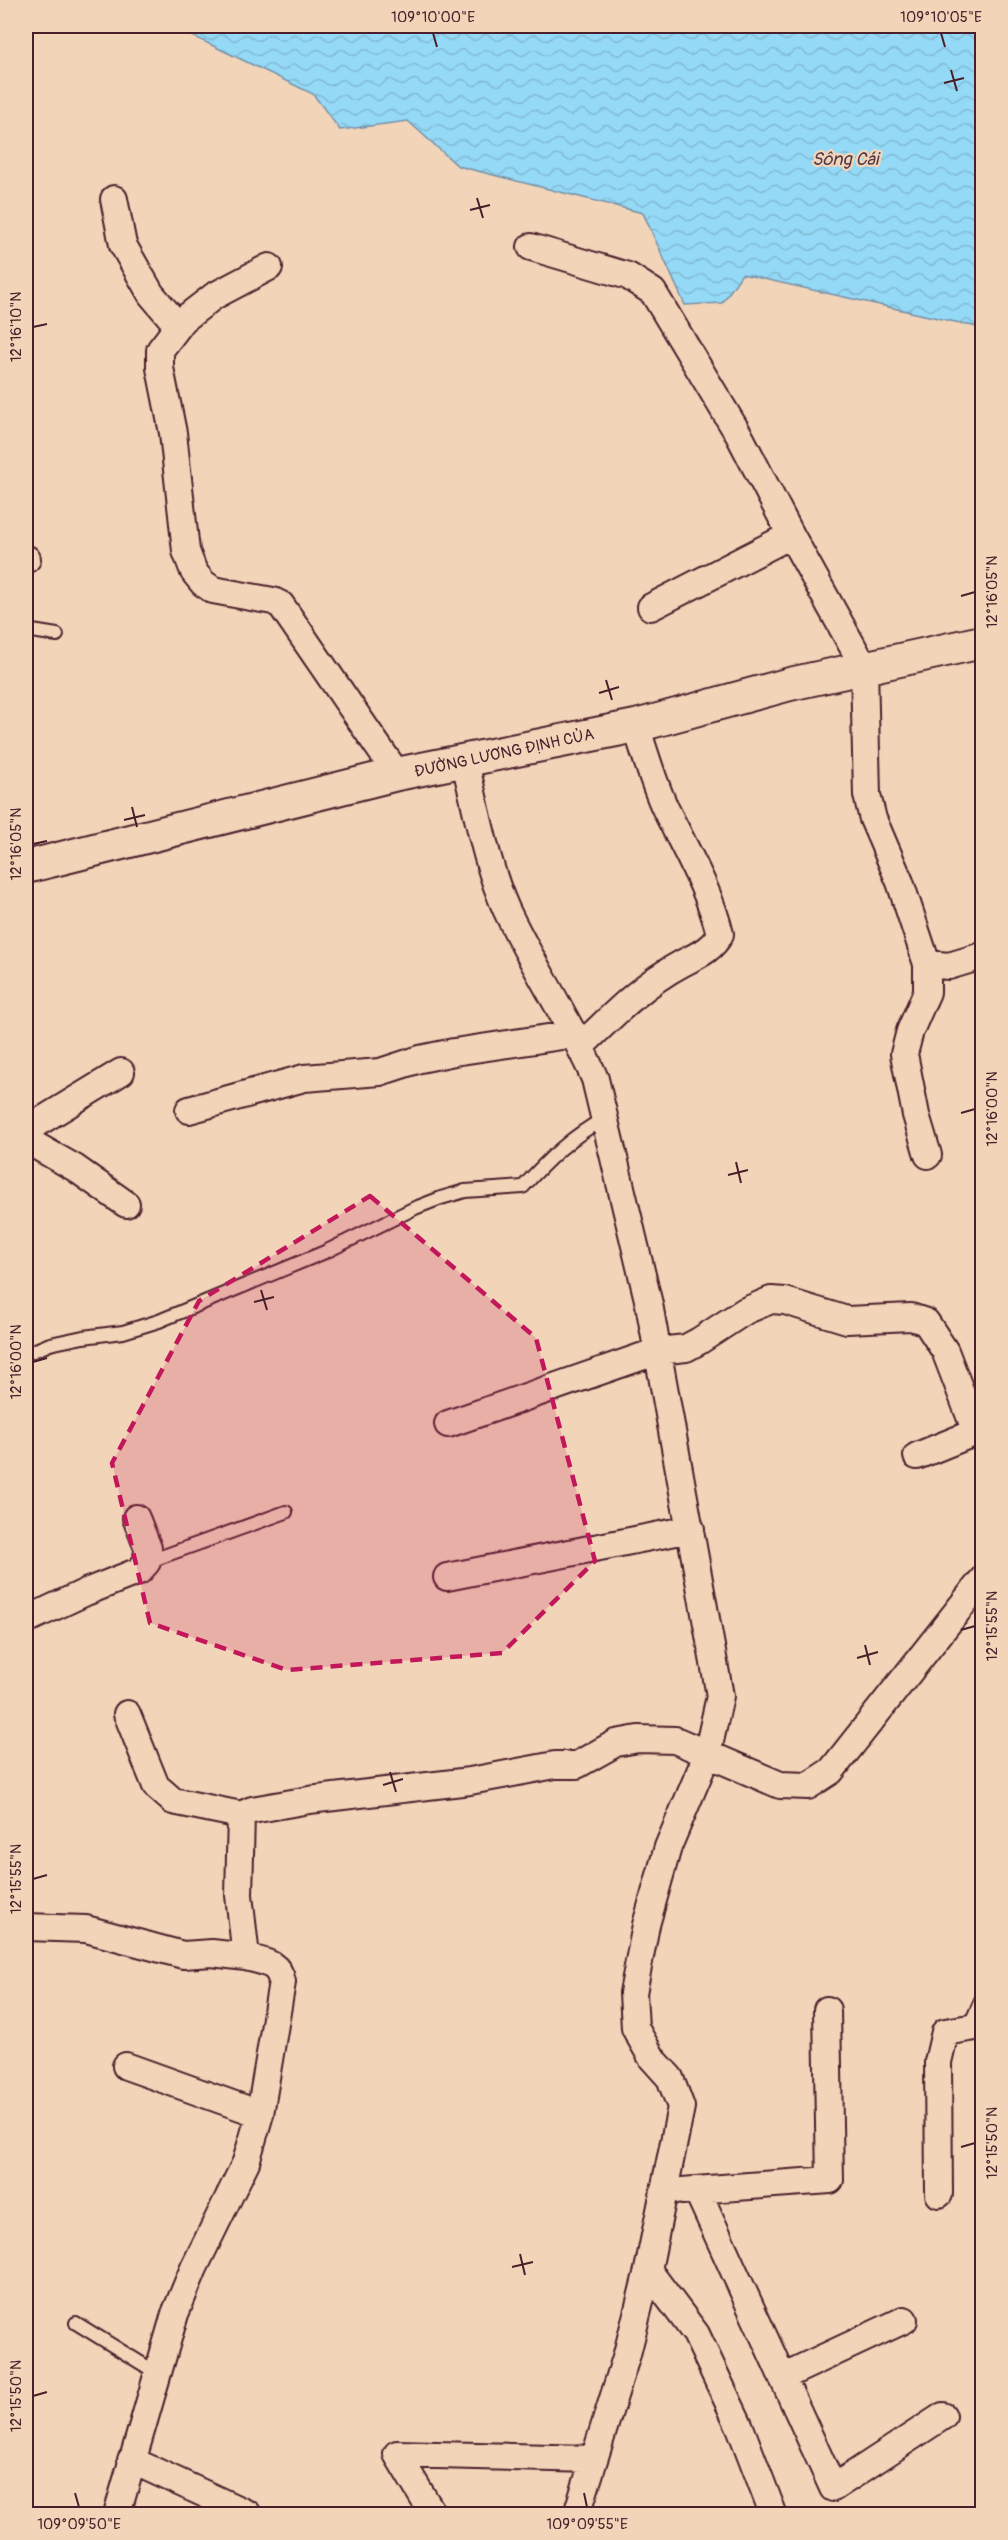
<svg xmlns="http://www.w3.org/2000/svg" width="1008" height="2540" font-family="Pangolin,sans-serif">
<defs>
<pattern id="water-waves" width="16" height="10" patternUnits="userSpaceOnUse" patternTransform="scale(1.5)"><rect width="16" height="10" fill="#94d9f6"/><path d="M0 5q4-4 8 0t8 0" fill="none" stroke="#81bad3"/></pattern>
</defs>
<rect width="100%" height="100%" fill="#f2d5b9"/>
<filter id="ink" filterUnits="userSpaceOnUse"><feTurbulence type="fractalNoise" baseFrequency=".0167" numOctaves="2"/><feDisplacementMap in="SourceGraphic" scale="12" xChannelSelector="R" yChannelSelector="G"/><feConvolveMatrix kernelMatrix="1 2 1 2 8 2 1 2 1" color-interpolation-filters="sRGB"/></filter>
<g filter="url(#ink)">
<!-- water -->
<path fill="url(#water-waves)" stroke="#768fa5" stroke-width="1.5" d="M 172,26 L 982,26 L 982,328 L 742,274 L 722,303 L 685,305 L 643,213 L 458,166 L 408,121 L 340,130 L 313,94 Z"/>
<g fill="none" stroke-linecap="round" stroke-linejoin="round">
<defs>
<path id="service" d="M 26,630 L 57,635
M 26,1354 L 50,1344 L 83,1337 L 123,1332 L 159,1321 L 325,1252 L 415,1208 L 441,1198 L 465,1191 L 523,1187 C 549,1158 571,1137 605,1118
M 147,1562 L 286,1512
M 969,2027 L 982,1998
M 76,2323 L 157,2373"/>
<path id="minor" d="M 114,199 L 123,245 L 151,294 L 178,326
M 531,247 L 628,276 L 653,292 L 739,435 L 791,535 L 864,667 L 867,795 L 873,819 L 900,882 L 927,964 L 927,992 L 910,1031 L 904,1054 L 916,1115 L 928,1155
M 269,267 L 214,296 L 183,320 L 160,350 L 160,368 L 173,433 L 186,551 L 194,572 L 203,583 L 213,590 L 273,601 L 281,605 L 397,774
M 26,559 L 27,559
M 651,607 L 791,535
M 464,759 C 477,809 485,862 506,909 C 533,967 570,1020 595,1079 L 649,1304 L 720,1696 L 707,1755 L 668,1847 L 646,1925 L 633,1993 L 635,2028 L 652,2058 L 670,2078 L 681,2107 L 648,2270 L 627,2354 L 577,2514
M 927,964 L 949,966 L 982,956
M 581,1046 C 612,1016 643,984 681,964 C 696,956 712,950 720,934 C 709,889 685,849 665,808 C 653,782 645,753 636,726
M 189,1110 L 304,1078 L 380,1072 L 420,1059 L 454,1052 L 575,1034
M 26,1130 L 121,1072
M 26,1140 L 75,1168 L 126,1204
M 448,1424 L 658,1351 L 686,1348 L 699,1341 L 745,1311 L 771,1300 L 785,1301 L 847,1320 L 911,1317 L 926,1322 L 945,1351 L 976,1432 L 982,1428
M 917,1456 L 976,1432
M 447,1577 L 691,1529
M 26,1620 L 86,1592 L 139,1571 L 147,1562 L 148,1548 L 136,1518
M 127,1714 L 156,1786 L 173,1801 L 241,1815
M 26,1927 L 86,1929 L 183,1955 L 212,1953 L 246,1957
M 126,2066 L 260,2114
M 697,2190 L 833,2488 L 943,2416
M 682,2191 L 830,2180 L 827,2010
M 939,2194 L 938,2062 L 945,2032 L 982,2026
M 648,2270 L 696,2334 L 740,2427 L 773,2513
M 782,2377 L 904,2320
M 131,2460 L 248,2514
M 117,2514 L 175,2314 L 194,2268 L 246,2162 L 260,2114 L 282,1982 C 279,1962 263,1962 246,1957 L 239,1895 L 241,1815 L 252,1810 L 309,1800 L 470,1781 L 555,1765 L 577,1765 L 616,1743 L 638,1739 L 675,1740 L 780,1785 L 808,1786 L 831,1771 L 982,1580
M 433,2514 L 397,2454 L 594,2459"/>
<path id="tertiary" d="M 26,867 L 397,774 L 636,726 L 790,684 L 982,642"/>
</defs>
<!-- service casing -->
<use href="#service" stroke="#4a1f2b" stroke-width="16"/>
<!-- minor casing -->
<use href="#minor" stroke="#4a1f2b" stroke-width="30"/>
<!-- tertiary casing -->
<use href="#tertiary" stroke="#4a1f2b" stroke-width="36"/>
<!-- service -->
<use href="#service" stroke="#f2d5b9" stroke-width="12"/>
<!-- minor -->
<use href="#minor" stroke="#f2d5b9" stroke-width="26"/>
<!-- tertiary -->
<use href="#tertiary" stroke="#f2d5b9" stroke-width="32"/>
</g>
</g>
<!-- marked area -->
<path fill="#c2185b" fill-opacity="0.2" stroke="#c2185b" stroke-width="4.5" stroke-dasharray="12 8" stroke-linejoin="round" d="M 370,1196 L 536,1338 L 595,1561 L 502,1653 L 287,1670 L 150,1623 L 112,1463 L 199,1301 Z"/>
<!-- ticks -->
<path fill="none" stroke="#4a1f2b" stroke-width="2" d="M 433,33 L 437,47M 941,33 L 945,47M 951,70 L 957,91M 944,83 L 964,78M 477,198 L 483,218M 470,210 L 490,205M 33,327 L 47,324M 961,596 L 975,592M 606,680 L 612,700M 599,693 L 619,687M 132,807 L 137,827M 124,820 L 145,815M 33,844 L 47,841M 961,1113 L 975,1109M 736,1162 L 741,1183M 728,1175 L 748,1170M 261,1290 L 267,1310M 254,1302 L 274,1297M 33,1362 L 47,1358M 961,1630 L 975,1626M 865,1645 L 870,1665M 857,1658 L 878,1652M 390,1772 L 396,1792M 383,1785 L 403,1779M 33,1879 L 47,1875M 961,2147 L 975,2143M 520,2254 L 525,2275M 512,2267 L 533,2262M 33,2396 L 47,2392M 75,2493 L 79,2507M 584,2493 L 587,2507"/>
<g text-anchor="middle" stroke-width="4.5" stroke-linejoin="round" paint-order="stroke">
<!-- street labels -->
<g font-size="16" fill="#4a1f2b" stroke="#f2d5b9">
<text transform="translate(504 752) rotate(-12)" y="6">ĐƯỜNG LƯƠNG ĐỊNH CỦA</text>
</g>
<!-- water labels -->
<g font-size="18" font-style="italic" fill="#553b49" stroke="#f2d5b9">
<text x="845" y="165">Sông Cái</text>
</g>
</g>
<!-- margin -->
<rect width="1008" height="2540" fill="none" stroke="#f2d5b9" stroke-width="66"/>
<rect x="33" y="33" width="942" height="2474" fill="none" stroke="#4a1f2b" stroke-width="2"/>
<g font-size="15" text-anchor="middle" fill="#4a1f2b">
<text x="433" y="22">109°10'00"E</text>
<text x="941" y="22">109°10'05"E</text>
<text transform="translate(16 327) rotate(-90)" y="5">12°16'10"N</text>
<text transform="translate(992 592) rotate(-90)" y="5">12°16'05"N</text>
<text transform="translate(16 844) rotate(-90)" y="5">12°16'05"N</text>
<text transform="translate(992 1109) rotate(-90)" y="5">12°16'00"N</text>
<text transform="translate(16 1362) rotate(-90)" y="5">12°16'00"N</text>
<text transform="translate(992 1626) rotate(-90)" y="5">12°15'55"N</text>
<text transform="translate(16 1879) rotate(-90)" y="5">12°15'55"N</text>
<text transform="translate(992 2143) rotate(-90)" y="5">12°15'50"N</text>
<text transform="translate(16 2396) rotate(-90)" y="5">12°15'50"N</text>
<text x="79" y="2529">109°09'50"E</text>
<text x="587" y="2529">109°09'55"E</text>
</g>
</svg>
